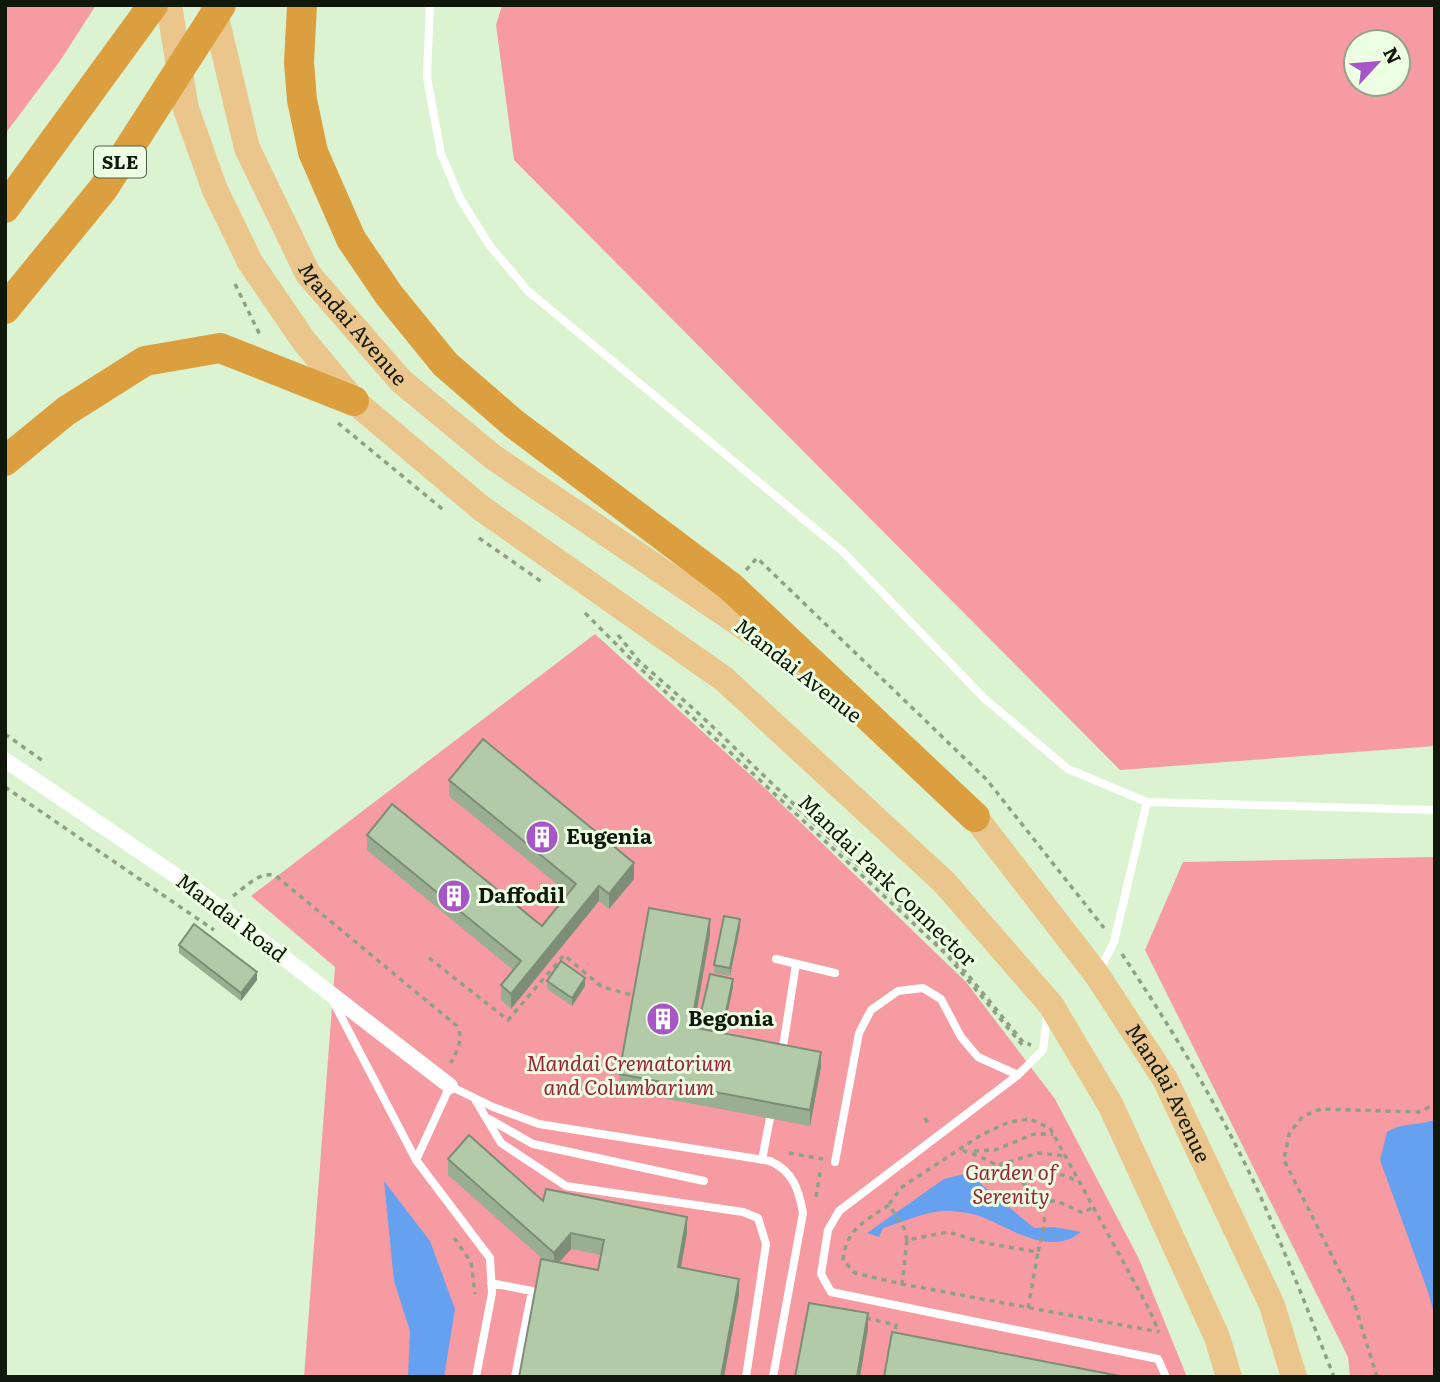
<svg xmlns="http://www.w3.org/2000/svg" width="1440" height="1382" font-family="Literata,serif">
<rect width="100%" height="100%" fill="#dcf3d1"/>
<!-- green -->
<path fill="#f69ba2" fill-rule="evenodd" d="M 5,5 L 96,5 L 60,61 L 5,134 Z
M 502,5 L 1435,5 L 1435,746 L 1120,770 L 514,160 L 496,25 ZM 1356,42 L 1398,42 L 1398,84 L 1356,84 Z
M 595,634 L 768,791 L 966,982 L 1055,1099 L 1139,1259 L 1187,1377 L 304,1377 L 335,967 L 251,896 Z
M 1435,857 L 1435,1377 L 1350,1377 L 1348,1357 L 1145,950 L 1183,862 Z"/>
<!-- water -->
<path fill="#65a1ef" d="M 1435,1120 L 1435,1316 L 1427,1289 L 1380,1160 L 1387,1132 C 1404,1122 1416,1126 1435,1120 Z
M 968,1173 L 1034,1228 L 1054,1227 L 1081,1232 C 1049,1258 1010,1227 979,1216 C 971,1213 960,1212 952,1211 C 929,1209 905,1222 883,1228 L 879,1237 L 867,1233 L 944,1179 Z
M 384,1181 L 430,1241 L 455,1309 L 444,1377 L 408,1377 L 410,1331 L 394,1281 Z"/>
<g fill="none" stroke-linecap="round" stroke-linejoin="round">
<!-- path -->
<path stroke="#8fa086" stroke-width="3.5" stroke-dasharray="5 5" stroke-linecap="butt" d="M 235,284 L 261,337
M 338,423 L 446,512
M 479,538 L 542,582
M 746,570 L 757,558 L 987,780 L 1104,928
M 585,613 L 641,669 L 946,954 L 1024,1047
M 618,635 L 639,661 L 696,711 L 950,953 L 1023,1042 L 1031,1045
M 5,734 L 43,761
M 5,787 L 214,930
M 233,896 C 246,887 260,870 276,876 L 457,1026 C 464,1039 457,1050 451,1063
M 1122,954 C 1176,1035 1227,1120 1266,1209 C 1290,1264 1312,1321 1334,1377
M 429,958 L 508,1020 L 564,955 L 602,987 L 636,996
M 925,1118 L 929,1125
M 974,1151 L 995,1150 L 1034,1134 L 1053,1134
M 789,1153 L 823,1159
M 999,1165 L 1038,1153 L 1065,1156
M 1021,1183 C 1045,1179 1054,1166 1077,1182
M 816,1197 L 821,1167
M 1040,1201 L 1057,1201 L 1083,1213 L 1093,1207
M 889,1204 L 902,1187 L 981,1135 L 1009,1122 L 1030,1119 L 1050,1128 L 1149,1309 L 1159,1332
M 454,1238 L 471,1262 L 475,1294
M 907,1240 L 904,1228 L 889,1205 C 865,1221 846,1229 843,1260 L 855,1273 L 902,1284 L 1159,1332
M 902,1285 L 907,1240 L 948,1232 L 985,1243 L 1038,1252 C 1040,1241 1046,1226 1044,1214 C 1041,1187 984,1154 959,1150
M 1028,1308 L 1038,1252
M 866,1318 L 896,1325 L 894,1335
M 1377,1377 L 1352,1296 L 1284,1160 L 1289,1134 L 1303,1116 L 1321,1109 L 1419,1112 L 1435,1104"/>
<!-- service -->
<path stroke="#fff" stroke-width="8" d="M 430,5 L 427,77 L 441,154 L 461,200 L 490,246 L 528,291 L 842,551 L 985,699 L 1068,769 L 1147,802 L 1435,810
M 776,959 L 835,973
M 1100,970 L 1114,942 L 1147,802
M 334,1003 L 416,1160 L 490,1258 L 492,1293 L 476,1377
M 1047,1016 L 1043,1050 L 1018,1075 L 839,1211 L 828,1230 L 821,1274 L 831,1292 L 1158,1359 L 1166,1377
M 782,1053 L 796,964
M 476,1101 L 501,1143 L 566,1186 L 743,1212 L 758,1218 L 766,1244 L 746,1377
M 489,1119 L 533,1144 L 704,1181
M 416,1160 L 450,1086 L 493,1107 L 539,1124 L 770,1161 C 793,1171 799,1190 803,1213 L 773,1377
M 762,1160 L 770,1118
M 835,1162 L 859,1033 L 871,1010 L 898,991 L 923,988 L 941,999 L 961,1037 L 978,1057 L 1018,1075
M 491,1283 L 532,1291 L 515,1377"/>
<!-- minor -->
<path stroke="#fff" stroke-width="16" d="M 5,760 L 191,886 L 450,1086"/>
<!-- primary -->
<g stroke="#eac58c" stroke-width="26">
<path d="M 169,5 L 186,109 L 215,190 L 250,262 L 304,341 L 354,401 L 481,508 L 724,679 L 944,882 L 1051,1005 L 1111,1106 L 1217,1337 L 1229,1377"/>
<path id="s1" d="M 213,5 L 247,148 L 308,274 L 401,381 L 493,457 L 780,651 L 799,667"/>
<path id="s2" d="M 959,803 L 975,817 L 1097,975 L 1165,1079 L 1272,1305 L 1294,1377"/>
</g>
<!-- motorway -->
<path stroke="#dc9f3f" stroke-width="30" d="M 302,5 L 299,62 L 302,100 L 313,152 L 351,239 L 389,295 L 445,364 L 513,423 L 731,587 L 975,817
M 5,208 L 153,5
M 5,309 L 103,189 L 221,5
M 5,461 L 66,411 L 145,361 L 220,348 L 354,401"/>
</g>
<!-- wall -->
<path fill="#9aae91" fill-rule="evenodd" d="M 449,780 L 634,879 L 609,909 L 599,901 L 511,1009 L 501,1000 L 501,985 L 513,970 L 367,850 L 367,835 L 542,926 L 568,893 L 449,796 Z
M 740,927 L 730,976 L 714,973 L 714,965 Z
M 710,935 L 694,1028 L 699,1029 L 699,1021 L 733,987 L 723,1033 L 821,1067 L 810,1126 L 619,1090 L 619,1074 Z
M 179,945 L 257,980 L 241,1001 L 179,953 Z
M 547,981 L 585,986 L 572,1006 L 547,989 Z
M 448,1159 L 543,1201 L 687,1233 L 681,1268 L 739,1295 L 724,1377 L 544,1260 L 448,1175 ZM 571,1249 L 601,1255 L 598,1270 L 559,1262 Z"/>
<!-- shaded-wall -->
<path fill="#7d8d76" d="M 634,863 L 634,879 L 609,909 L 609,894 Z
M 599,886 L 599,901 L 511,1009 L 511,994 Z
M 710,919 L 710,935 L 691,1043 L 691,1027 Z
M 740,919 L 740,927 L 730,976 L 730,968 Z
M 257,972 L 257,980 L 241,1001 L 241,993 Z
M 585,978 L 585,986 L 572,1006 L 572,998 Z
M 733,979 L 733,987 L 723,1034 L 723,1026 Z
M 821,1052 L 821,1067 L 810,1126 L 810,1110 Z
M 687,1217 L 687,1233 L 678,1283 L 678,1267 Z
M 571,1233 L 571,1249 L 554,1268 L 554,1253 Z
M 739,1279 L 739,1295 L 724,1377 L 721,1377 Z
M 868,1313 L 868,1329 L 860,1377 L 857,1377 Z"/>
<!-- building -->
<path fill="#b3caa9" stroke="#7d8d76" stroke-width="2" d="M 483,739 L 634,863 L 609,894 L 599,886 L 511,994 L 501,985 L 521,961 L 367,835 L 392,804 L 542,926 L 576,884 L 449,780 Z
M 649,908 L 710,919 L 691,1027 L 821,1052 L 810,1110 L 619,1074 Z
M 724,916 L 740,919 L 730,968 L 714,965 Z
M 194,924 L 257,972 L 241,993 L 179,945 Z
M 561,961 L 585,978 L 572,998 L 547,981 Z
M 710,974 L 733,979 L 723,1026 L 699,1021 Z
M 469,1135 L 543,1201 L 546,1189 L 687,1217 L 678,1267 L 739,1279 L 721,1377 L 519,1377 L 541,1259 L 598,1270 L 604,1240 L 571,1233 L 554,1253 L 448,1159 Z
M 809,1303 L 868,1313 L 857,1377 L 795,1377 Z
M 892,1332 L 1125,1377 L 884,1377 Z"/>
<!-- icons -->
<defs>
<symbol id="building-disc" viewBox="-11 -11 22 22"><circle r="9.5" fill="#a656c6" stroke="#ecffe3"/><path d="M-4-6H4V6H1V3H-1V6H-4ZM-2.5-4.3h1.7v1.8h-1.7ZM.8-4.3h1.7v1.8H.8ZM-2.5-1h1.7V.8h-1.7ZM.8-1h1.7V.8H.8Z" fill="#fff"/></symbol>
</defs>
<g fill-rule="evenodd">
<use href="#building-disc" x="523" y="818" width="38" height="38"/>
<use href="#building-disc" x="435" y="877" width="38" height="38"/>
<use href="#building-disc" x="644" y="1000" width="38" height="38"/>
</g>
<g text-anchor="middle" stroke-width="6" stroke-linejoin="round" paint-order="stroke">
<!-- shield labels -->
<rect fill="#ecffe3" stroke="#525d4c" stroke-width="2" x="94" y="146.5" width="52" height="31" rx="5"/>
<g font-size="19" font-weight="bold" fill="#10170b">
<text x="120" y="169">SLE</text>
</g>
<!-- street labels -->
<g font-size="21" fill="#10170b" stroke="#ecffe3">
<text dy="7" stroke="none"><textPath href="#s1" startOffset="354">Mandai Avenue</textPath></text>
<text transform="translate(798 671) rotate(38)" y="7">Mandai Avenue</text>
<text transform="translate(887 881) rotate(44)" y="7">Mandai Park Connector</text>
<text transform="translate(231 918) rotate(37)" y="7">Mandai Road</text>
<text dy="7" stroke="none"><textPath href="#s2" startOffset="359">Mandai Avenue</textPath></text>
</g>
<!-- poi labels -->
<g font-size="21" font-weight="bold" fill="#10170b" stroke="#ecffe3" text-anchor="start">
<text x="566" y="844">Eugenia</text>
<text x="478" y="903">Daffodil</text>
<text x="688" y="1026">Begonia</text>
</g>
<!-- park labels -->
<g font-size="21" font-style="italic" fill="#9a223a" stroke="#ecffe3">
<text x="629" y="1071">Mandai Crematorium<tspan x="629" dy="24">and Columbarium</tspan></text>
<text x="1011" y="1180">Garden of<tspan x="1011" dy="24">Serenity</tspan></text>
</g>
</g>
<!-- border -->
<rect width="1440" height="1382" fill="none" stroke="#10170b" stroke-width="14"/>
<!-- north arrow -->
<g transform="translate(1377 63) rotate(64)"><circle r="33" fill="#ecffe3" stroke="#94a28d" stroke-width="2"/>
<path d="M0-5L12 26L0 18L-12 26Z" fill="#a656c6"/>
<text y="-10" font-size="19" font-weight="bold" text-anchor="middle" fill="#10170b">N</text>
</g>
</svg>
